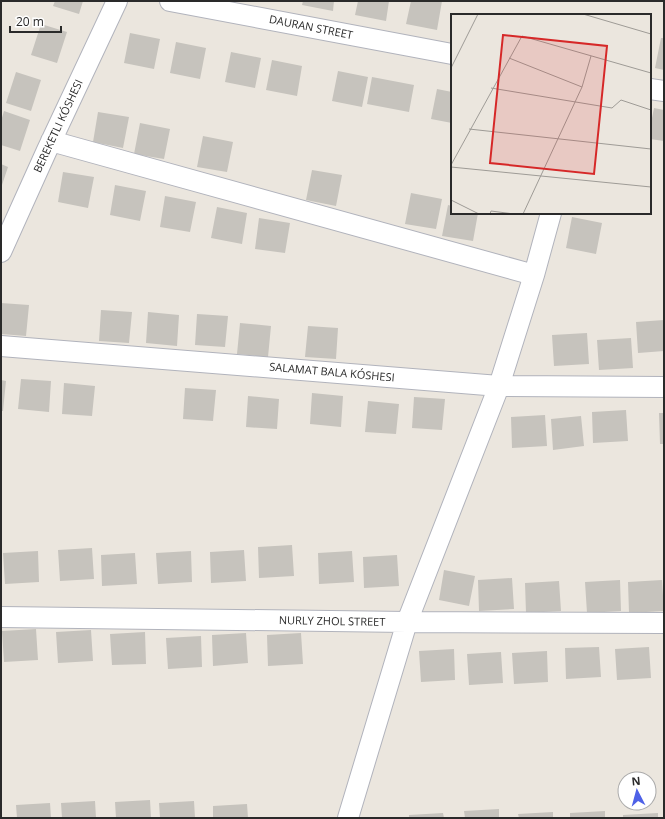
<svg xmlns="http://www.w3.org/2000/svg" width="665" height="819" font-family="'Open Sans',sans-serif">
<rect width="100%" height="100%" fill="#ebe6de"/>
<!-- building -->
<path fill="#c6c3bd" d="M 55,1 L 83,1 L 79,14 L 53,6 Z
M 303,1 L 334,1 L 333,11 L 302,5 Z
M 358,1 L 389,1 L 386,21 L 355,15 Z
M 411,1 L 442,1 L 437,30 L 406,24 Z
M 41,24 L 67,32 L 57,63 L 31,55 Z
M 130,33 L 160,39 L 154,69 L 124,63 Z
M 661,38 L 664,38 L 664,70 L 655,68 Z
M 176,42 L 206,48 L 200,79 L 170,73 Z
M 231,52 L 261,58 L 255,88 L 225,82 Z
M 272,60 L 302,66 L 297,96 L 266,90 Z
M 338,71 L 368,77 L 362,107 L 332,101 Z
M 16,72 L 41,80 L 31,111 L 6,103 Z
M 372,77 L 414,85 L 409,112 L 367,104 Z
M 437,89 L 452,92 L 452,123 L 431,119 Z
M 654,108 L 664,110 L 664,141 L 650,139 L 650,128 Z
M 4,111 L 30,120 L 20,151 L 1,145 L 1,121 Z
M 98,112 L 129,117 L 123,148 L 93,142 Z
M 140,123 L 170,129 L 164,159 L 134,154 Z
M 203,136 L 233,142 L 227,172 L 197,167 Z
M 1,164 L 8,167 L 1,188 Z
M 312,170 L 342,175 L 336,206 L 306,200 Z
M 63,172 L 94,177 L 88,208 L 58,202 Z
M 115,185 L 146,191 L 140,221 L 110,215 Z
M 411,193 L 442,199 L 436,229 L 405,224 Z
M 165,196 L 196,202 L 190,232 L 160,227 Z
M 448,205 L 452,206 L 452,213 L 478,213 L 473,241 L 442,236 Z
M 217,207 L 247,213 L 242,244 L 211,238 Z
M 572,217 L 602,223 L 596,254 L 566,248 Z
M 259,218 L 290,223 L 285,253 L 255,249 Z
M 1,303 L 29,305 L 26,336 L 1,334 Z
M 101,310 L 132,312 L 129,343 L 99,341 Z
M 148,312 L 179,315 L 177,346 L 146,343 Z
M 197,314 L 228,316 L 225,347 L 195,345 Z
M 664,320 L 664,351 L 638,353 L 636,322 Z
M 240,323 L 271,326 L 268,357 L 237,354 Z
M 308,326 L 338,328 L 336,359 L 305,357 Z
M 587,333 L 589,364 L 554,366 L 552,335 Z
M 631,338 L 633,368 L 599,370 L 597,340 Z
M 21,379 L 51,381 L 49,412 L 18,409 Z
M 1,380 L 6,381 L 3,411 L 1,411 Z
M 64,383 L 95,386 L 92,416 L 62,414 Z
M 185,388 L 216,390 L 213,421 L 183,419 Z
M 312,393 L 343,396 L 341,427 L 310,424 Z
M 248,396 L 279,399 L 277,429 L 246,427 Z
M 414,397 L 445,399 L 442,430 L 412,428 Z
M 368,401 L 399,404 L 396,434 L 365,432 Z
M 626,410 L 628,441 L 593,443 L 592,412 Z
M 659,413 L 664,413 L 664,444 L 660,444 Z
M 545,415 L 547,446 L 512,448 L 511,417 Z
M 581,416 L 584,446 L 553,450 L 551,419 Z
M 292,545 L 294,576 L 259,578 L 258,547 Z
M 92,548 L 94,579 L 60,581 L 58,550 Z
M 244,550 L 246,581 L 211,583 L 210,552 Z
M 38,551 L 39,582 L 5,584 L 3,553 Z
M 191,551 L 192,582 L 158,584 L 156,553 Z
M 352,551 L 354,582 L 319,584 L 318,553 Z
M 135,553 L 137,584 L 102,586 L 101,555 Z
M 397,555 L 399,586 L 364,588 L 363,557 Z
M 444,570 L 475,576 L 469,606 L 439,600 Z
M 512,578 L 514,609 L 479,611 L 478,580 Z
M 620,580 L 621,611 L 587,613 L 585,582 Z
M 662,580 L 664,611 L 629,613 L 628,582 Z
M 559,581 L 561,611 L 526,613 L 525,583 Z
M 36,629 L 38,660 L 4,662 L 2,631 Z
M 91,630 L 93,661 L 58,663 L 56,632 Z
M 145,632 L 146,664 L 112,665 L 110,634 Z
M 246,633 L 248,663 L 213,666 L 212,635 Z
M 301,633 L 303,664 L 268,666 L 267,635 Z
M 201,636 L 202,667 L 168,669 L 166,638 Z
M 599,647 L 601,677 L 566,679 L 565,648 Z
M 649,647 L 651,678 L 617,680 L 615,649 Z
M 454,649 L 455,680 L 421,682 L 419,651 Z
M 547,651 L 548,682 L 514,684 L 512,653 Z
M 501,652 L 503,683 L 469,685 L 467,654 Z
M 150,800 L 151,818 L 116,818 L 115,802 Z
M 95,801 L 96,818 L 62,818 L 61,803 Z
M 194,801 L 195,818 L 160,818 L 159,803 Z
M 50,803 L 51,818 L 17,818 L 16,805 Z
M 247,804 L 248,818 L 213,818 L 213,806 Z
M 499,809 L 499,818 L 465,818 L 464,811 Z
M 605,811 L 605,818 L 570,818 L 570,813 Z
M 553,812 L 553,818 L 519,818 L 518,814 Z
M 443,813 L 444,818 L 409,818 L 409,815 Z
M 658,813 L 658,818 L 623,818 L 623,815 Z"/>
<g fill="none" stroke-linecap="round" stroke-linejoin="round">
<defs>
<path id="minor" d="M 170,1 L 452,54
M 650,89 L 664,91
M 51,141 L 534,275
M 1,252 L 47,150 L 117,1
M 1,346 L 499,386 L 664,387
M 1,617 L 407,622 L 664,623
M 348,818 L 407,622 L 499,386 L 534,275 L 551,213"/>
</defs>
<!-- minor casing -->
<use href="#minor" stroke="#b1b3bc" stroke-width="22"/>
<!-- minor -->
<use href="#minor" stroke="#fff" stroke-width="20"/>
</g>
<g text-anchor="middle" stroke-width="4" stroke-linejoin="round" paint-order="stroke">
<!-- street labels -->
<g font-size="11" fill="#2a2a2a" stroke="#fff">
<text transform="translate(311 27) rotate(11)" y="4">DAURAN STREET</text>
<text transform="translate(58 126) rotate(-65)" y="4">BEREKETLI KÓSHESI</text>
<text transform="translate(332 372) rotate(5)" y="4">SALAMAT BALA KÓSHESI</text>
<text transform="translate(332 621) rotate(1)" y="4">NURLY ZHOL STREET</text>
</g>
</g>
<!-- overview -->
<g transform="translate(451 14)">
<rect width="200" height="200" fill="#ebe6de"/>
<path fill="none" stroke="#9e9b96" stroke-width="1" d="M 132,0 L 200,20M 58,44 L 131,73M 0,54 L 27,0M 40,74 L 161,94 L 170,86 L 200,96M 18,115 L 200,135M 0,151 L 71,22 L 200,59M 0,153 L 200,173M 0,186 L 28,200M 39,200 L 40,197 L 63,200M 72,200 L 131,73 L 140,42"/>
<path fill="#d62828" fill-opacity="0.15" stroke="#d62828" stroke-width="2" d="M 52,21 L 156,32 L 143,160 L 39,149 Z"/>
<rect width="200" height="200" fill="none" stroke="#2a2a2a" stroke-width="2"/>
</g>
<!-- border -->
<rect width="665" height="819" fill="none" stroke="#2a2a2a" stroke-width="4"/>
<!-- north arrow -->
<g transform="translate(637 791) rotate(354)"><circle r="19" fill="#ffffff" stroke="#aaaaaa"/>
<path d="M0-3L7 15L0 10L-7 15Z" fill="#4e61e7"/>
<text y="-6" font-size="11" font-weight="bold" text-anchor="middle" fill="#2a2a2a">N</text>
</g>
<!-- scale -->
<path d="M10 26v6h51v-6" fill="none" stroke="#2a2a2a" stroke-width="2"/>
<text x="16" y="26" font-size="12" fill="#2a2a2a" stroke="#ffffff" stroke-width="3" paint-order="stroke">20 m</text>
</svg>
